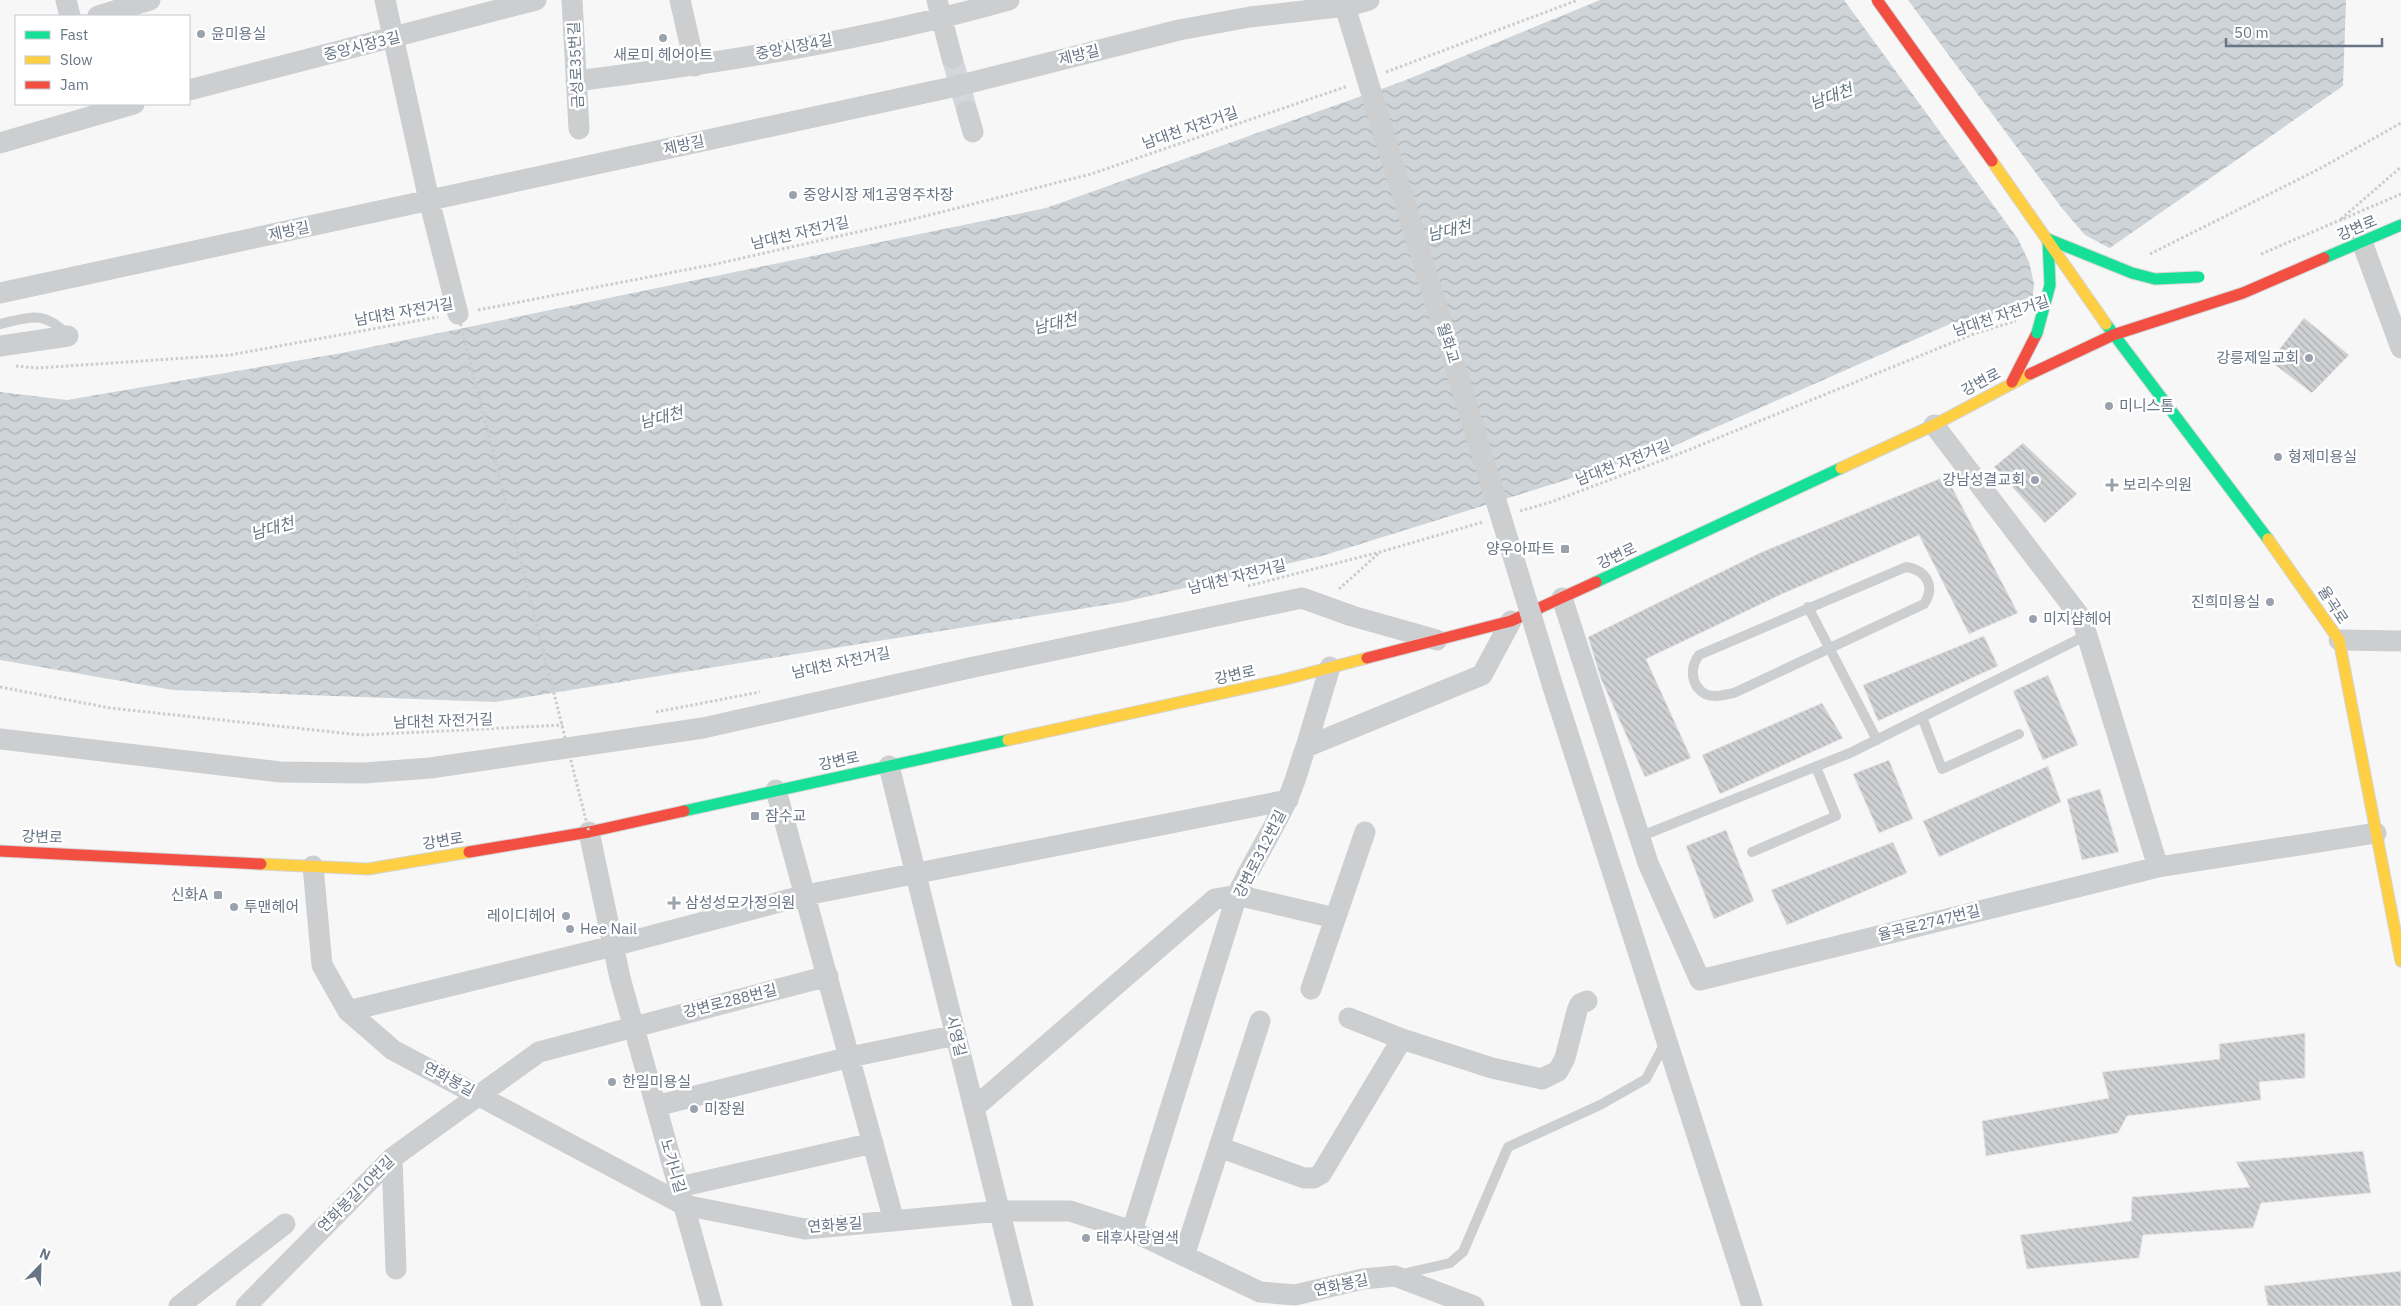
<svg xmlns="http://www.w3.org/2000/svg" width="2401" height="1306" font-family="'IBM Plex Sans','Noto Sans KR',sans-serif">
<defs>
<pattern id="water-waves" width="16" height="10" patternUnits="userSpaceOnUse" patternTransform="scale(1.25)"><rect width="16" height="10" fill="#ced4d8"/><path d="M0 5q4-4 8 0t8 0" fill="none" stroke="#abb1b5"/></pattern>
<pattern id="building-back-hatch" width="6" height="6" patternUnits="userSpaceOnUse" patternTransform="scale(1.25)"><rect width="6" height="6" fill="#cfd0d2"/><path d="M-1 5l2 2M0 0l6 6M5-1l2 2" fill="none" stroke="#acadb0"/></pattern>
</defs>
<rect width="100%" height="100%" fill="#f7f7f7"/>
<!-- water -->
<path fill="url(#water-waves)" d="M 1600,0 L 2346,0 L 2343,86 L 2035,300 L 2001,312 L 1950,324 L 1669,448 L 1325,555 L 1124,602 L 495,702 L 173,690 L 0,660 L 0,392 L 67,400 L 342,353 L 1046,208 L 1401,82 Z"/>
<!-- pier -->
<path fill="#f7f7f7" d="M 1844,0 L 1908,0 L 2061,207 L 2085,235 L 2113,250 L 2032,304 L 2034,284 L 2029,262 L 2018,239 Z"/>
<!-- building -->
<path fill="url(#building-back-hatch)" stroke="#e6e6e6" d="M 2304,318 L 2349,355 L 2312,393 L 2270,361 Z
M 2023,443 L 2077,494 L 2045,523 L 1994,467 Z
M 1946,476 L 2018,613 L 1969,634 L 1919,535 L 1782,594 L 1646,659 L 1691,758 L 1645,777 L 1601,679 L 1588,637 L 1762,552 Z
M 1984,636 L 1998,666 L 1878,721 L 1863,685 Z
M 2048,675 L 2078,745 L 2043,760 L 2013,691 Z
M 1822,703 L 1843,738 L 1720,794 L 1702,755 Z
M 1889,760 L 1913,819 L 1879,833 L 1853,774 Z
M 2048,766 L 2061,802 L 1939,857 L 1923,821 Z
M 2100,789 L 2119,852 L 2082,860 L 2067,799 Z
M 1726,830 L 1754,901 L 1714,919 L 1686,846 Z
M 1893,842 L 1907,873 L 1787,925 L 1771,890 Z
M 2305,1033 L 2305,1078 L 2259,1082 L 2261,1100 L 2127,1116 L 2118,1133 L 1986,1156 L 1982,1121 L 2109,1098 L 2102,1072 L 2220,1059 L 2219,1044 Z
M 2363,1151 L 2371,1193 L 2261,1203 L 2253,1228 L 2143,1235 L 2139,1258 L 2027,1269 L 2020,1235 L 2131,1221 L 2132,1197 L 2250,1187 L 2236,1162 Z
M 2401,1271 L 2401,1306 L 2268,1306 L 2264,1286 Z"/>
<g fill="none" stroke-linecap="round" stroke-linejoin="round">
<!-- street-tunnel -->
<path stroke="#d3d6db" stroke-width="21" stroke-dasharray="21 11" stroke-linecap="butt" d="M 952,58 L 967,111"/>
<defs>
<path id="fast" d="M 2324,258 L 2401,225
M 2106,324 L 2268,539
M 1596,582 L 1841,468
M 684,811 L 1008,740"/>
<path id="slow" d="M 1841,468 L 1934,425 L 2030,374
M 2268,539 L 2339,640 L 2401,961
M 1008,740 L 1282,680 L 1367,658
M 261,864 L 368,869 L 469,852"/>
<path id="jam" d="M 2030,374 L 2113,335 L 2243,293 L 2324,258
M 2012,382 L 2037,333
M 1367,658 L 1511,621 L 1596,582
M 0,851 L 261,864
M 469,852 L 589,832 L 684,811"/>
</defs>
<!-- fast casing -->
<use href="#fast" stroke="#d4d5d6" stroke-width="13"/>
<!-- slow casing -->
<use href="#slow" stroke="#d4d5d6" stroke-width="13"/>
<!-- jam casing -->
<use href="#jam" stroke="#d4d5d6" stroke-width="13"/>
<!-- path -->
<path stroke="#cbcccc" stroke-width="3" stroke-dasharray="2.5 2.5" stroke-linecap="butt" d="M 1386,72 L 1578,0
M 2341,219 L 2401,167
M 2150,254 L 2321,168 L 2401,123
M 2261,254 L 2401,194
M 478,310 L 716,264 L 906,221 L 1091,174 L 1348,86
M 16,366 L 38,368 L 230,355 L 438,317
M 1520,511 L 1551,502 L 1676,455 L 1976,333 L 2016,321
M 1248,586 L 1380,552 L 1483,522
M 1339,589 L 1379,553
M 0,687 L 110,708 L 361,735 L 563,725
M 656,712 L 760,692"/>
<!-- lane -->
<path stroke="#cdced0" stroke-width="10" d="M 0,324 C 32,317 43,310 68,335
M 1906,567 C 1926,570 1936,586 1924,604 L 1734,693 C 1725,695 1714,698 1705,694 C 1690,685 1690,667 1699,655 Z
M 1808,607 L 1877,740
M 1922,717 L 1942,769 L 2019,734
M 1639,837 L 1850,753 L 2087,635
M 1752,852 L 1836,816 L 1816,767
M 1402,1274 L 1450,1263 L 1463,1252 L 1508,1147 L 1600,1105 L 1646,1079 L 1666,1041"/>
<!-- street -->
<path stroke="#cdced0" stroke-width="21" d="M 66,0 L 70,16
M 385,0 L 429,200 L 458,314
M 572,0 L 579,129
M 680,0 L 695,66
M 937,0 L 952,58
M 98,16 L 150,0
M 576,81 C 721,63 868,40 1009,0
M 189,90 L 536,0
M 967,111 L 973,132
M 0,143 L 134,104
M 2362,242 L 2401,348
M 0,293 L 957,86 L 1179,30 L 1250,17 L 1347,6 L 1369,0
M 0,346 L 68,336
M 1934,425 L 2082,619 L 2158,867
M 1562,598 L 1648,863 L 1700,980 L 2158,867 L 2376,833
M 2339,640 L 2401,641
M 1553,687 L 1752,1306
M 0,739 L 280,772 L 364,773 L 430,768 L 703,728 L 974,667 L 1302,598 L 1352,616 L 1437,640
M 1306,747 L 1330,667
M 889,766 L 1023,1306
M 776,790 L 894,1221
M 589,832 L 620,978 L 712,1306
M 313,866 L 322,965 L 348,1011 L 393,1050 L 684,1205 L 805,1229 L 1000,1211 L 1070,1211 L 1132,1231 L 1260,1292 L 1295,1295 L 1363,1279 L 1395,1276 L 1474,1306
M 1311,989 L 1365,832
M 348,1011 L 613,946 L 806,895 L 1288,800
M 1349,1018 L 1402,1039 L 1492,1068 L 1542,1079 L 1558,1071 L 1565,1058 L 1577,1011 L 1580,1004 L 1587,1001
M 656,1106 L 850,1057 L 956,1035
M 974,1108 L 1215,899 L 1237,895 L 1335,918
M 1219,1147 L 1304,1178 L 1314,1178 L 1321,1174 L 1402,1039
M 392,1158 L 396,1269
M 679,1187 L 873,1143
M 1132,1231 L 1237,895 C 1252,863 1271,834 1286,802 C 1295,785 1299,765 1306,747 L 1482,675 L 1511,621
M 1184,1256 L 1260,1021
M 179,1306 L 285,1224
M 246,1306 L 392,1158 L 539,1052 L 828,976"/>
<!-- fast -->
<use href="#fast" stroke="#16e098" stroke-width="11"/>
<!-- slow -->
<use href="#slow" stroke="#ffcf43" stroke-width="11"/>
<!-- jam -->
<use href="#jam" stroke="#f24e42" stroke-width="11"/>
<defs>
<path id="fast-bridge" d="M 2037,333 L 2050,285 L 2048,239 L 2132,273 L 2155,279 L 2199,277"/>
<path id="slow-bridge" d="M 1992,161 L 2106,324"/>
<path id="jam-bridge" d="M 1877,0 L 1992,161"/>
</defs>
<!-- fast-bridge casing -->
<use href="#fast-bridge" stroke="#d4d5d6" stroke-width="13" stroke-linecap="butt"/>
<!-- slow-bridge casing -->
<use href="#slow-bridge" stroke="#d4d5d6" stroke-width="13" stroke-linecap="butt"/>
<!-- jam-bridge casing -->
<use href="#jam-bridge" stroke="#d4d5d6" stroke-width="13" stroke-linecap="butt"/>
<!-- path-bridge -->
<path stroke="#cbcccc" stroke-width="3" stroke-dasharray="2.5 2.5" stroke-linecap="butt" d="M 458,314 L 589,832"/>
<!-- street-bridge -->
<path stroke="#cdced0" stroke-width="21" d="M 1343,0 L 1553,687"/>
<!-- fast-bridge -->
<use href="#fast-bridge" stroke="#16e098" stroke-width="11"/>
<!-- slow-bridge -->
<use href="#slow-bridge" stroke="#ffcf43" stroke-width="11"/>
<!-- jam-bridge -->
<use href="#jam-bridge" stroke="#f24e42" stroke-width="11"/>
</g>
<!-- markers -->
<g fill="#9aa2ae" stroke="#fff" stroke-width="2">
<circle cx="201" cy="34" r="5"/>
<circle cx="663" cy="38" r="5"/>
<circle cx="793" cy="195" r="5"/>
<circle cx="2309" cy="358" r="5"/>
<circle cx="2109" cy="406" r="5"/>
<circle cx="2278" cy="457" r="5"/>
<circle cx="2035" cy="480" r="5"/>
<path d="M2109.5 477.5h5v5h5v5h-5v5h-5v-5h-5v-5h5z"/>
<rect x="1560" y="544" width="10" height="10" rx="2.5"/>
<circle cx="2270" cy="602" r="5"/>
<circle cx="2033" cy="619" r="5"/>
<rect x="750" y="811" width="10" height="10" rx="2.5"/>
<rect x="213" y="890" width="10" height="10" rx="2.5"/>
<path d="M671.5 895.5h5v5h5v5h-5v5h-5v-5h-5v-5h5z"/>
<circle cx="234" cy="907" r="5"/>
<circle cx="566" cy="916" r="5"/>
<circle cx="570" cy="929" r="5"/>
<circle cx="612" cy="1082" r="5"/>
<circle cx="694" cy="1109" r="5"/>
<circle cx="1086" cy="1238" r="5"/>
</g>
<g text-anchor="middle" stroke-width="5" stroke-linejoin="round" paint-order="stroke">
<!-- poi labels -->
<g font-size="15" fill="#687586" stroke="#fff" text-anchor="start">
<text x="211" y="39">윤미용실</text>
<text x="663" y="60" text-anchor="middle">새로미 헤어아트</text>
<text x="803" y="200">중앙시장 제1공영주차장</text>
<text x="2299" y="363" text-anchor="end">강릉제일교회</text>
<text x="2119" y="411">미니스톰</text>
<text x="2288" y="462">형제미용실</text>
<text x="2025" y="485" text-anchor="end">강남성결교회</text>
<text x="2123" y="490">보리수의원</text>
<text x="1555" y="554" text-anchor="end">양우아파트</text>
<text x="2260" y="607" text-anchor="end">진희미용실</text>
<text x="2043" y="624">미지샵헤어</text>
<text x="765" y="821">잠수교</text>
<text x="208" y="900" text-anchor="end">신화A</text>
<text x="685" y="908">삼성성모가정의원</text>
<text x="244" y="912">투맨헤어</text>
<text x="556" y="921" text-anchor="end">레이디헤어</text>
<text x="580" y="934">Hee Nail</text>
<text x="622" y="1087">한일미용실</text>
<text x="704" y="1114">미장원</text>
<text x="1096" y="1243">태후사랑염색</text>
</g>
<!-- street labels -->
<g font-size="15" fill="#687586" stroke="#fff">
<text transform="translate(362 46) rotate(-14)" y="5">중앙시장3길</text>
<text transform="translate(794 47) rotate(-11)" y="5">중앙시장4길</text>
<text transform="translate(1079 55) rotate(-14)" y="5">제방길</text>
<text transform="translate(576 65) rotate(-93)" y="5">금성로35번길</text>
<text transform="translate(1190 128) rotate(-19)" y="5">남대천 자전거길</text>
<text transform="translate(684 145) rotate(-12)" y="5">제방길</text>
<text transform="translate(2357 228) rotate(-23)" y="5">강변로</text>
<text transform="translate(289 231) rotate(-12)" y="5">제방길</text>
<text transform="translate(800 233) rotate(-13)" y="5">남대천 자전거길</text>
<text transform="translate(404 312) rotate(-10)" y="5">남대천 자전거길</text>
<text transform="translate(2001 316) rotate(-18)" y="5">남대천 자전거길</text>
<text transform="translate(1448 343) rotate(73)" y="5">월화교</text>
<text transform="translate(1981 382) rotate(-28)" y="5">강변로</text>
<text transform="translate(1623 463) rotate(-21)" y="5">남대천 자전거길</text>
<text transform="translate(1617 556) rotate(-25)" y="5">강변로</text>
<text transform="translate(1237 577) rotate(-14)" y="5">남대천 자전거길</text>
<text transform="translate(2333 605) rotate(57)" y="5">율곡로</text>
<text transform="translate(841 663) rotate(-12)" y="5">남대천 자전거길</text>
<text transform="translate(1235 675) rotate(-12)" y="5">강변로</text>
<text transform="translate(443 721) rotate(-2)" y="5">남대천 자전거길</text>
<text transform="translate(839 761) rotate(-12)" y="5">강변로</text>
<text transform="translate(42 837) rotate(2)" y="5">강변로</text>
<text transform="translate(443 841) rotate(-9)" y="5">강변로</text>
<text transform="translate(1260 854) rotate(-63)" y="5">강변로312번길</text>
<text transform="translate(1929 923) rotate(-14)" y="5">율곡로2747번길</text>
<text transform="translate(730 1001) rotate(-14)" y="5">강변로288번길</text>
<text transform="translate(956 1036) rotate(76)" y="5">시영길</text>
<text transform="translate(449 1079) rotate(28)" y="5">연화봉길</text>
<text transform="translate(673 1166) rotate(74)" y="5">노가니길</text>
<text transform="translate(356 1194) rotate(-45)" y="5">연화봉길10번길</text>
<text transform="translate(835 1225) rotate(-4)" y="5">연화봉길</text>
<text transform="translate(1341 1285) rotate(-12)" y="5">연화봉길</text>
</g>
<!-- water labels -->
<g font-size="16" font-style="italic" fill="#647782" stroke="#fff">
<text transform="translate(1831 96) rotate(-21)" y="6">남대천</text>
<text transform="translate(1449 230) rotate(-13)" y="6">남대천</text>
<text transform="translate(1055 323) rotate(-13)" y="6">남대천</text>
<text transform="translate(661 417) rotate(-15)" y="6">남대천</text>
<text transform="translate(272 528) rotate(-16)" y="6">남대천</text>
</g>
</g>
<!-- legend -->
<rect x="15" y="15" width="175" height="90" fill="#ffffff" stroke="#c3c8cf"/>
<rect x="25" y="31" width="25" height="8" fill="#16e098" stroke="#c3c8cf"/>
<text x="60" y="40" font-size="15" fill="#687586">Fast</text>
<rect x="25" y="56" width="25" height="8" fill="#ffcf43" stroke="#c3c8cf"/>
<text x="60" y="65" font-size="15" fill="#687586">Slow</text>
<rect x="25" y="81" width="25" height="8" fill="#f24e42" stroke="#c3c8cf"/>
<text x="60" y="90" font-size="15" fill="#687586">Jam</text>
<!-- north arrow -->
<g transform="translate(40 1266) rotate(23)" stroke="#ffffff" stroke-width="4" paint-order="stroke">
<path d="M0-4L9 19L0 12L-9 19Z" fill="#687586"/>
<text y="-8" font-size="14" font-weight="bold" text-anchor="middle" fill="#687586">N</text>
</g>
<!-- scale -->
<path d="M2226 38v8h156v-8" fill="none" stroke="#687586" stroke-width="2.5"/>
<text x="2234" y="38" font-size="15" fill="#687586" stroke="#ffffff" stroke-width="4" paint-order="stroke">50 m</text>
</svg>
